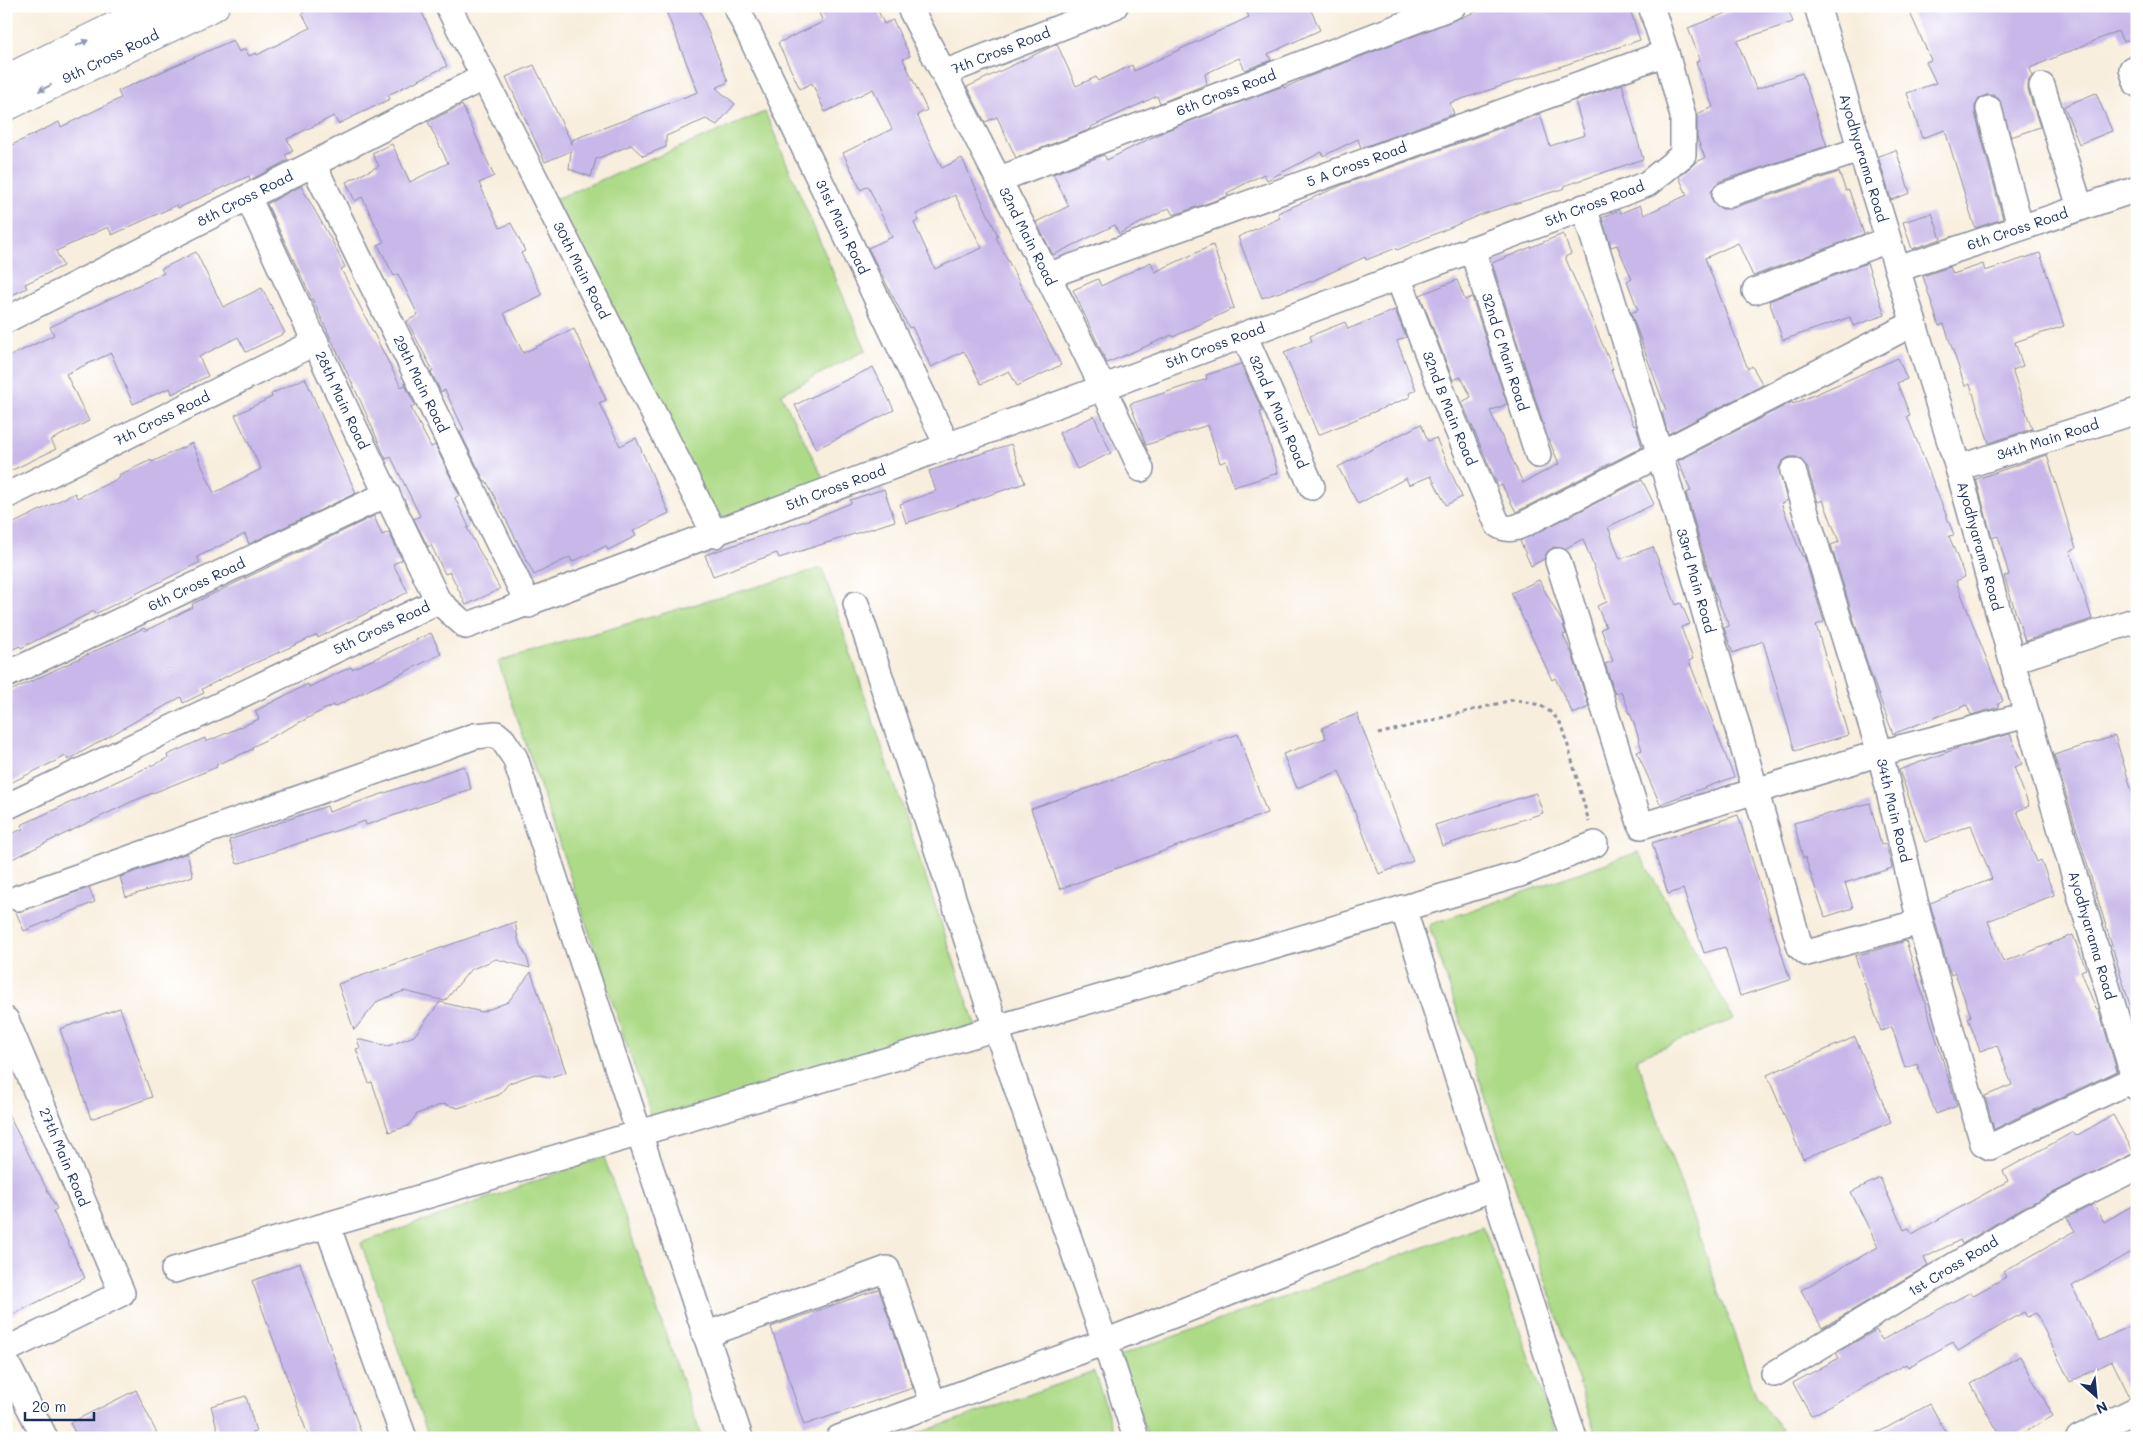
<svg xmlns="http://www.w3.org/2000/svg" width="2143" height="1444" font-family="Mali,sans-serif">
<rect width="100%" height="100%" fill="#fff"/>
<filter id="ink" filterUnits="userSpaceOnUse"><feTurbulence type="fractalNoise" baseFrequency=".02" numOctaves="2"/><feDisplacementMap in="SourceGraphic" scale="10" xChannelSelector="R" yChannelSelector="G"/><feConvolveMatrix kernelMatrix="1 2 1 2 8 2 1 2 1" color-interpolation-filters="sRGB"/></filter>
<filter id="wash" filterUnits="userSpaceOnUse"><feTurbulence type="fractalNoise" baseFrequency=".0096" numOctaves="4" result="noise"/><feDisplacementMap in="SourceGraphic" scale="20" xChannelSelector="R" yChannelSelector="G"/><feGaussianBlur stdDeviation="1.12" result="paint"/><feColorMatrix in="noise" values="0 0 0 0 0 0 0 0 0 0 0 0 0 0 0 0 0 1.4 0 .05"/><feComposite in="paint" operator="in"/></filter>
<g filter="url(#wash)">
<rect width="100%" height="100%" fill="#f8eedd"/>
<!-- green -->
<path fill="#adda87" stroke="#648472" d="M 765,112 L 866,350 L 781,394 L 824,480 L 716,520 L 555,199 Z
M 822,568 L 976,1027 L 653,1123 L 498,661 Z
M 1638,852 L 1734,1019 L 1636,1058 L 1756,1396 L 1788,1438 L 1597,1438 L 1429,925 Z
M 604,1157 L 702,1438 L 429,1438 L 361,1243 Z
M 1483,1226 L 1558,1438 L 1148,1438 L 1119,1356 Z
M 1094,1372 L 1116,1438 L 904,1438 Z"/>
<g id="blocks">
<!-- building -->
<path fill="#c7b8e9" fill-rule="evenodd" d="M 316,6 L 419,6 L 447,66 L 388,95 L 390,99 L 338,124 L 334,116 L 287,139 L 293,151 L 285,155 L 288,160 L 250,180 L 249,176 L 178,208 L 177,205 L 112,235 L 108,227 L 56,251 L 63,266 L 25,284 L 27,288 L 6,298 L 6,148 L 59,122 L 61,127 L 121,98 L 118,91 L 233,40 L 239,52 L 245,49 L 249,56 L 256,53 L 257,55 L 310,28 L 302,13 Z
M 664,6 L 698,6 L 728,82 L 716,88 L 735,104 L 717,125 L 706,119 L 666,136 L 666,147 L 643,156 L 631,145 L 596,159 L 591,177 L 569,169 L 571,151 L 545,162 L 506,77 L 534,65 L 572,144 L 572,140 L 698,92 Z
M 816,6 L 876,6 L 884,24 L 893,20 L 910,56 L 903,59 L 927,110 L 917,115 L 942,168 L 962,158 L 998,236 L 996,237 L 1061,365 L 1017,386 L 1009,371 L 981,384 L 964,351 L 931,367 L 912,327 L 909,328 L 868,248 L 892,237 L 868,186 L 861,190 L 843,153 L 892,129 L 873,89 L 825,112 L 812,83 L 800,89 L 778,43 L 823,22 ZM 955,195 L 982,248 L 935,269 L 914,223 L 919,220 L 916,214 Z
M 1244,6 L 1309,6 L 1320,30 L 1268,54 L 1271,60 L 1245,70 L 1239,58 L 1205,74 L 1207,84 L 1160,103 L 1157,96 L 1091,127 L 1091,129 L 1016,158 L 997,117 L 985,122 L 967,87 L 1057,44 L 1076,86 L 1096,77 L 1098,81 L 1132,65 L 1134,71 L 1249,17 Z
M 1491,6 L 1629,6 L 1640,40 L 1450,103 L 1454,114 L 1361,148 L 1358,139 L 1323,156 L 1322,152 L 1267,180 L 1264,174 L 1227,193 L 1228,196 L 1173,215 L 1169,208 L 1119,234 L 1115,225 L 1053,255 L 1036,222 L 1069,206 L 1053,174 L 1104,155 L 1107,160 L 1167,130 L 1283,86 L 1284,88 L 1308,77 Z
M 1744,6 L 1787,6 L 1793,22 L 1737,41 L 1756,89 L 1802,73 L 1827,146 L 1720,181 L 1715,185 L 1711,192 L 1712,200 L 1722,209 L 1730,209 L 1839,172 L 1846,191 L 1849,190 L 1864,234 L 1753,276 L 1738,243 L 1705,258 L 1748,369 L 1752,366 L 1763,385 L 1668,434 L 1662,412 L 1666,410 L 1631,313 L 1638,310 L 1627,281 L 1632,279 L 1617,245 L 1611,247 L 1602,218 L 1619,210 L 1621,213 L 1640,205 L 1644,215 L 1687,195 L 1679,177 L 1696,162 L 1705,158 L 1697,137 L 1697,114 L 1713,107 L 1696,62 L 1700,60 L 1688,28 Z
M 1907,6 L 2137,6 L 2137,36 L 2123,42 L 2118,31 L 2030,68 L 2032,76 L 2028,82 L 2028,90 L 2040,127 L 2011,137 L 1999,99 L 1993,95 L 1986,95 L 1979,99 L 1975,106 L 1975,113 L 2003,219 L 1975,228 L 1945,130 L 1922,138 L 1907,93 L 1936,83 L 1926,62 L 1931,60 Z
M 1622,84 L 1643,159 L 1564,186 L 1565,188 L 1482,214 L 1397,250 L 1396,248 L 1366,260 L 1365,257 L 1312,281 L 1262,298 L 1238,237 L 1280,218 L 1278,213 L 1347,183 L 1540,114 L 1550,146 L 1585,135 L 1575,101 Z
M 2096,93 L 2112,131 L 2079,144 L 2064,106 Z
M 462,105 L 494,176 L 479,183 L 500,228 L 511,223 L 525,251 L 521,253 L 542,295 L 504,313 L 523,353 L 574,329 L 606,400 L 599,403 L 620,446 L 636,438 L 669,513 L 633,531 L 636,536 L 608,550 L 606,546 L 572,562 L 570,557 L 534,575 L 487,482 L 485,482 L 460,432 L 464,430 L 445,390 L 441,392 L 431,372 L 433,371 L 407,321 L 418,315 L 398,274 L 394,276 L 378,245 L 384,242 L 362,197 L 355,201 L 346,182 L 379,166 L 372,153 L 392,144 L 410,182 L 448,163 L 428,122 Z
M 1896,150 L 1910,193 L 1891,200 L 1878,156 Z
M 301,186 L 332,241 L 345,267 L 341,269 L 401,387 L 405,385 L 415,405 L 411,407 L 412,410 L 431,447 L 435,445 L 459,495 L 455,498 L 469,527 L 467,528 L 500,589 L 466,605 L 450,572 L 445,574 L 431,545 L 428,547 L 414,519 L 420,516 L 391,457 L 386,459 L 361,402 L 267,204 Z
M 1932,213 L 1941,239 L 1912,249 L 1903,222 Z
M 1563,234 L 1571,254 L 1565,257 L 1613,369 L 1611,370 L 1634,426 L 1636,425 L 1642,447 L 1516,512 L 1502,485 L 1498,487 L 1462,402 L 1471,397 L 1461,377 L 1453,380 L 1420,295 L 1457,280 L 1465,300 L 1472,297 L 1507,404 L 1490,411 L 1523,483 L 1559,464 L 1546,433 L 1492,263 Z
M 1213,245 L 1234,308 L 1173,337 L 1172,335 L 1107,363 L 1073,290 L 1098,279 L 1101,286 L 1151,262 L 1155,272 Z
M 196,252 L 223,307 L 262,288 L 285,333 L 246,352 L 238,337 L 199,357 L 208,376 L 172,394 L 170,388 L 133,404 L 111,353 L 66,374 L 89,421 L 51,440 L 56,449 L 6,473 L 6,358 L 54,335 L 50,327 L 164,273 L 161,269 Z
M 2040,253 L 2064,326 L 2015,342 L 2023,366 L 2012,370 L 2032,429 L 1989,443 L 1970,384 L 1965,386 L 1944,324 L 1939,326 L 1923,276 L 1950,267 L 1953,274 L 1983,264 L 1985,271 Z
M 1867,263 L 1885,315 L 1853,326 L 1850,317 L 1783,340 L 1769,301 Z
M 1395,310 L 1406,337 L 1397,341 L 1416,390 L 1409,393 L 1410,397 L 1318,435 L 1284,352 L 1312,341 L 1310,336 L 1345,322 L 1348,329 Z
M 1898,358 L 1907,379 L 1897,383 L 1910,415 L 1907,416 L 1954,535 L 1949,536 L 1965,577 L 1956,581 L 2003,701 L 1998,704 L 1999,707 L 1971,715 L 1967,705 L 1893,734 L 1870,672 L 1831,545 L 1839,542 L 1823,500 L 1818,502 L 1807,466 L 1797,457 L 1789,457 L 1782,462 L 1779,468 L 1787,501 L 1781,503 L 1802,556 L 1804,556 L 1824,622 L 1816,625 L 1848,735 L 1795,751 L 1763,641 L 1733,653 L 1724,628 L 1729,626 L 1714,591 L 1686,493 L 1691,491 L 1678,461 L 1792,402 L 1793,404 Z
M 1241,364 L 1262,411 L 1260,412 L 1278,473 L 1234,487 L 1226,461 L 1220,463 L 1208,425 L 1146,445 L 1130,404 L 1207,379 L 1206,375 Z
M 873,367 L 894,410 L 816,449 L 795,405 Z
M 305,378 L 356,493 L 249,544 L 245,534 L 197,557 L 200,562 L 95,614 L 94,611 L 21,648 L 20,646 L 6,652 L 6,527 L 75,493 L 77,498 L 120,478 L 119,475 L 151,460 L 152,462 L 192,443 L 214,493 L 261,469 L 235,415 L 272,397 L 271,394 Z
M 1094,416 L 1111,453 L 1077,469 L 1059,433 Z
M 1421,424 L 1428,441 L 1436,438 L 1462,497 L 1446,505 L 1431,476 L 1409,485 L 1406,478 L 1358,504 L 1338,467 Z
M 1011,444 L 1025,483 L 906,523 L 900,504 L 936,491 L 929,471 Z
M 2047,455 L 2076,549 L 2070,551 L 2092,619 L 2025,641 L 2004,576 L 2009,575 L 1998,536 L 1992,538 L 1976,479 Z
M 1642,480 L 1654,504 L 1608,527 L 1620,559 L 1653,547 L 1676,605 L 1681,603 L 1690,624 L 1681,627 L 1693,659 L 1689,661 L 1734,777 L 1660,804 L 1637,752 L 1642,750 L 1635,726 L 1621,691 L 1615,694 L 1605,664 L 1613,661 L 1601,629 L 1606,627 L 1597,606 L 1607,602 L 1583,539 L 1564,549 L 1553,547 L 1547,552 L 1544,559 L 1531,566 L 1520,541 Z
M 884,489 L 895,521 L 779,558 L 777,553 L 713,576 L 705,555 L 817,517 L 851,503 L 850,500 Z
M 374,516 L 382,535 L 389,532 L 402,560 L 393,564 L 408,592 L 318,638 L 317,635 L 229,675 L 202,689 L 204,693 L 183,703 L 181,697 L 149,715 L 148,714 L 68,760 L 66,756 L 6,785 L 6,693 L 144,628 L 145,631 L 193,607 L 192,604 Z
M 1539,580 L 1562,622 L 1566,634 L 1563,635 L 1572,654 L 1589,707 L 1573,714 L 1555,678 L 1552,680 L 1511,593 Z
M 431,633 L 441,654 L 334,707 L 333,705 L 252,747 L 253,749 L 216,765 L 217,767 L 131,802 L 6,862 L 6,836 L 23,829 L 21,825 L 168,758 L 167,755 L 205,738 L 206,742 L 259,719 L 255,711 L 308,684 L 309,687 L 351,667 L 352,669 Z
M 1357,714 L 1413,861 L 1379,874 L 1339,771 L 1297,788 L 1283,754 L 1326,738 L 1322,728 Z
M 1238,734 L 1267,813 L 1060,889 L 1031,809 Z
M 2010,734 L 2022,764 L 2014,767 L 2029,806 L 2017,811 L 2037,862 L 2041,860 L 2054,895 L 1988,921 L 2003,962 L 2073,935 L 2086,969 L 2081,971 L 2096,1009 L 2098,1008 L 2117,1071 L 1994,1129 L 1985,1096 L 2012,1085 L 1997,1045 L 1980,1051 L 1968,1018 L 1971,1016 L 1955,973 L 1951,975 L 1947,964 L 1930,903 L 1992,879 L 1971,825 L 1925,842 L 1899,770 L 1958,748 Z
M 2115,736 L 2137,807 L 2137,1011 L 2132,1012 L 2054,755 Z
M 464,766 L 471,789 L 366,825 L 365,821 L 237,864 L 229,840 L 327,806 L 329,812 Z
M 1536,793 L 1543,813 L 1442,846 L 1435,825 Z
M 1870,803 L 1881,845 L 1886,844 L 1892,868 L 1845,883 L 1853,908 L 1825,917 L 1805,857 L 1803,858 L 1794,823 Z
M 1738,815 L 1790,980 L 1740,996 L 1725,947 L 1704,953 L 1683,889 L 1668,894 L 1652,843 Z
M 187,853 L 193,876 L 126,897 L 120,877 Z
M 89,888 L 95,902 L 24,931 L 16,912 Z
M 515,922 L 518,939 L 527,958 L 530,968 L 496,959 L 470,970 L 445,1001 L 404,991 L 378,1001 L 354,1030 L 338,984 Z
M 1906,941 L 1957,1106 L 1936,1114 L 1917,1064 L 1905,1068 L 1892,1027 L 1881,1031 L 1855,956 Z
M 531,972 L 566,1072 L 550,1077 L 535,1074 L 509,1083 L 499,1095 L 458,1108 L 443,1104 L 417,1114 L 408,1126 L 389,1132 L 372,1082 L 369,1083 L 356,1049 L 360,1048 L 357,1039 L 388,1046 L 414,1036 L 440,1002 L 482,1012 L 508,1002 Z
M 120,1008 L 152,1097 L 91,1119 L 60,1029 Z
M 1855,1037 L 1891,1122 L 1803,1159 L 1767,1075 Z
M 6,1110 L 57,1209 L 53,1211 L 85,1278 L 6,1318 Z
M 2113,1115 L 2134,1153 L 2024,1207 L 1962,1244 L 1960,1240 L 1924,1258 L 1928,1265 L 1822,1328 L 1801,1290 L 1878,1247 L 1851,1192 L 1880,1178 L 1904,1230 L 1909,1228 L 1912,1234 L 2008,1181 L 2003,1171 L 2073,1132 L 2076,1136 Z
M 2137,1203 L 2137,1249 L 2072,1286 L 2099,1341 L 2137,1322 L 2137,1395 L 2130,1397 L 2112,1361 L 2070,1382 L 2036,1313 L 2027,1317 L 2024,1312 L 1958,1351 L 1953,1342 L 1908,1367 L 1906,1364 L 1811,1416 L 1793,1383 L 1839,1358 L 1836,1353 L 1876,1330 L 1882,1340 L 1971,1292 L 1972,1296 L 2006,1277 L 2003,1272 L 2075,1231 L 2067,1218 L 2094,1204 L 2104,1222 Z
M 300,1263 L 363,1438 L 309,1438 L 252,1281 Z
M 879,1289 L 913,1388 L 804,1425 L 771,1327 Z
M 2020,1356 L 2053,1416 L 2014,1438 L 2001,1438 L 1971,1384 Z
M 136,1390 L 159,1438 L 78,1438 L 70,1423 Z
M 246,1396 L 256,1432 L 235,1438 L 220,1438 L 211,1406 Z
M 1930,1404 L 1949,1438 L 1868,1438 Z"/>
</g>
</g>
<g filter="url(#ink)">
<use href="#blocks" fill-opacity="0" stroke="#8a8e9e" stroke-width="1"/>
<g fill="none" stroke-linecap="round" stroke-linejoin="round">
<defs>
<g id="minor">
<path id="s1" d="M 448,6 L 715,535"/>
<path id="s2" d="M 736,6 L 948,447"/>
<path id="s3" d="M 909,6 C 988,160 1069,312 1141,469"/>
<path id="s4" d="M 1817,6 L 1958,468 L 2027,715 L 2137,1088"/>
<path d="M 2132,69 L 2137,84"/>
<path id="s5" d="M 944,73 L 1115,6"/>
<path d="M 2042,86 L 2080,207"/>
<path d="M 1989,109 L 2020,226"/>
<path id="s6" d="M 313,164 L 529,605"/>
<path id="s7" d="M 1000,179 L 1453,6"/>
<path d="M 1725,195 L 1859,150"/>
<path id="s8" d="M 248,197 L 350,418 L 438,601"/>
<path id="s9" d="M 1584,207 L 1660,455 L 1800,947 L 1807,953 L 1920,922"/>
<path id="s10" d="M 1472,249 L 1538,455"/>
<path id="s11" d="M 1898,269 L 2137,189"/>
<path id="s12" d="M 1047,276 L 1666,53"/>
<path id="s13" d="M 1398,277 L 1450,412 L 1498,525 C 1512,534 1525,523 1538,517 L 1914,323"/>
<path d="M 1755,291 L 1887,240"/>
<path id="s14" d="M 6,320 L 484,77"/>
<path id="s15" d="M 1244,335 L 1312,487"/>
<path id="s16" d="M 1958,468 L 2137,411"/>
<path id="s17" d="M 1793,471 L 1880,753 L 1920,922 L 1983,1143 L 1990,1147 L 2134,1079"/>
<path id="s18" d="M 6,496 L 316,342"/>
<path d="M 1558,561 L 1641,826 L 1880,753 L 2027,715"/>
<path d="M 856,604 L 996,1028 L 1105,1342 L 1136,1438"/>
<path d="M 2014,660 L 2137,620"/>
<path id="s19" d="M 6,675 L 387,494"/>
<path id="s20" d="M 6,807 L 438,601 L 466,626 L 1647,184 L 1683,155 L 1683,116 L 1666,53 L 1651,6"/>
<path d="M 18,898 L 475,736 L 496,734 L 503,740 L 515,758 L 740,1438"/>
<path d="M 1403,908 L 1574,1438"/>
<path id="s21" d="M 6,1020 L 122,1293 L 6,1350"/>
<path d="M 327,1225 L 404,1438"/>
<path d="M 174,1270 L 1520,874 L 1595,844"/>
<path d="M 705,1335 L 887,1269 L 933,1403"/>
<path d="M 6,1362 L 45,1438"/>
<path id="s22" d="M 1774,1374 L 2030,1220 L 2137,1167"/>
<path d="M 839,1438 L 1105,1342 L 1493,1188"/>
<path d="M 2079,1438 L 2137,1409"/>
</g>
<g id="major">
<path d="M 6,79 L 156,6"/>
<path id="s23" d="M 6,107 L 215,6"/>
</g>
</defs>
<!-- minor casing -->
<use href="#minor" stroke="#8a8e9e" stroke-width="28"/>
<!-- major casing -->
<use href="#major" stroke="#8a8e9e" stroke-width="30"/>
<!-- path -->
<path stroke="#8a8e9e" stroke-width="3" stroke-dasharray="4 4" stroke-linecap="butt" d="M 1378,734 L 1512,700 C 1535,702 1551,706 1563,728 L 1589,822"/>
<!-- minor -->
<use href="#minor" stroke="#fff" stroke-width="25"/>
<!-- major -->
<use href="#major" stroke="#fff" stroke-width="28"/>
</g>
<!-- one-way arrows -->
<defs><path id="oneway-solid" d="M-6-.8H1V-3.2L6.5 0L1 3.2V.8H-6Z" transform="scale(1.25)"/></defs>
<g fill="#8d97ae">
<use href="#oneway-solid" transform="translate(82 43) rotate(-26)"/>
<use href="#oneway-solid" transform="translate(45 88) rotate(154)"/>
</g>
</g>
<g text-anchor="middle" stroke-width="5" stroke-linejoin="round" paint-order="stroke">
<!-- street labels -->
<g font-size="14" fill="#1b2f5e" stroke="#fff">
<text dy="5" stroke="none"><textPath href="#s5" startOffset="61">7th Cross Road</textPath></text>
<text dy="5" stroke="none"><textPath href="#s23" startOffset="116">9th Cross Road</textPath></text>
<text dy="5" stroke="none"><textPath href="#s7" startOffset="242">6th Cross Road</textPath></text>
<text dy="5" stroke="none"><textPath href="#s4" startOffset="159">Ayodhyarama Road</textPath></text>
<text dy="5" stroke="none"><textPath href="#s12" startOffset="329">5 A Cross Road</textPath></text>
<text dy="5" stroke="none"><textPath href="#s14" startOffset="268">8th Cross Road</textPath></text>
<text dy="5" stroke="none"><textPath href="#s20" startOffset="1721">5th Cross Road</textPath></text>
<text dy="5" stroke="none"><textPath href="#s2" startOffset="245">31st Main Road</textPath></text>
<text dy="5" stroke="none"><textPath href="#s11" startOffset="126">6th Cross Road</textPath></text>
<text dy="5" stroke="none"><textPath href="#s3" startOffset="259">32nd Main Road</textPath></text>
<text dy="5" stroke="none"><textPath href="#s1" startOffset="296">30th Main Road</textPath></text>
<text dy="5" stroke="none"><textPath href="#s20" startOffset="1316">5th Cross Road</textPath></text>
<text dy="5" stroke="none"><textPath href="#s10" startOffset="108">32nd C Main Road</textPath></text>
<text dy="5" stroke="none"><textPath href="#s6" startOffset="245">29th Main Road</textPath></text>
<text dy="5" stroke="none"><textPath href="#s8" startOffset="224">28th Main Road</textPath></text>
<text dy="5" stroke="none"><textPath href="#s13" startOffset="141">32nd B Main Road</textPath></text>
<text dy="5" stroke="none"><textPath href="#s15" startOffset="84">32nd A Main Road</textPath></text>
<text dy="5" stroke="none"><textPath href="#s18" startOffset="174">7th Cross Road</textPath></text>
<text dy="5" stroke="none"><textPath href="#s16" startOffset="94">34th Main Road</textPath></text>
<text dy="5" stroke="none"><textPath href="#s20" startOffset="911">5th Cross Road</textPath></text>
<text dy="5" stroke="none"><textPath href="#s4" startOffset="564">Ayodhyarama Road</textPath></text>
<text dy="5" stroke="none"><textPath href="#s9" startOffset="390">33rd Main Road</textPath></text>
<text dy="5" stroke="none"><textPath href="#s19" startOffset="211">6th Cross Road</textPath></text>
<text dy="5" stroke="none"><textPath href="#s20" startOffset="416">5th Cross Road</textPath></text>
<text dy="5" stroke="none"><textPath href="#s17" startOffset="354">34th Main Road</textPath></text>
<text dy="5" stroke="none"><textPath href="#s4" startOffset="969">Ayodhyarama Road</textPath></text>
<text dy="5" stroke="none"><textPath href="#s21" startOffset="149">27th Main Road</textPath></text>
<text dy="5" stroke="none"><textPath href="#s22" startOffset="209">1st Cross Road</textPath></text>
</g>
</g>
<!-- margin -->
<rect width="2143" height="1444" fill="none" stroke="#fff" stroke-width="25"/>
<!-- north arrow -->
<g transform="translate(2096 1396) rotate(153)" stroke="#ffffff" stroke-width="4" paint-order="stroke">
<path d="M0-4L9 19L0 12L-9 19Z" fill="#1b2f5e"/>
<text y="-8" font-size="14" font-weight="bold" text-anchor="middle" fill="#1b2f5e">N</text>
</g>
<!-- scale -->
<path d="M25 1412v8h69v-8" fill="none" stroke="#1b2f5e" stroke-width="2.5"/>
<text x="32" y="1412" font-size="15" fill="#1b2f5e" stroke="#ffffff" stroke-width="4" paint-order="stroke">20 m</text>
</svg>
